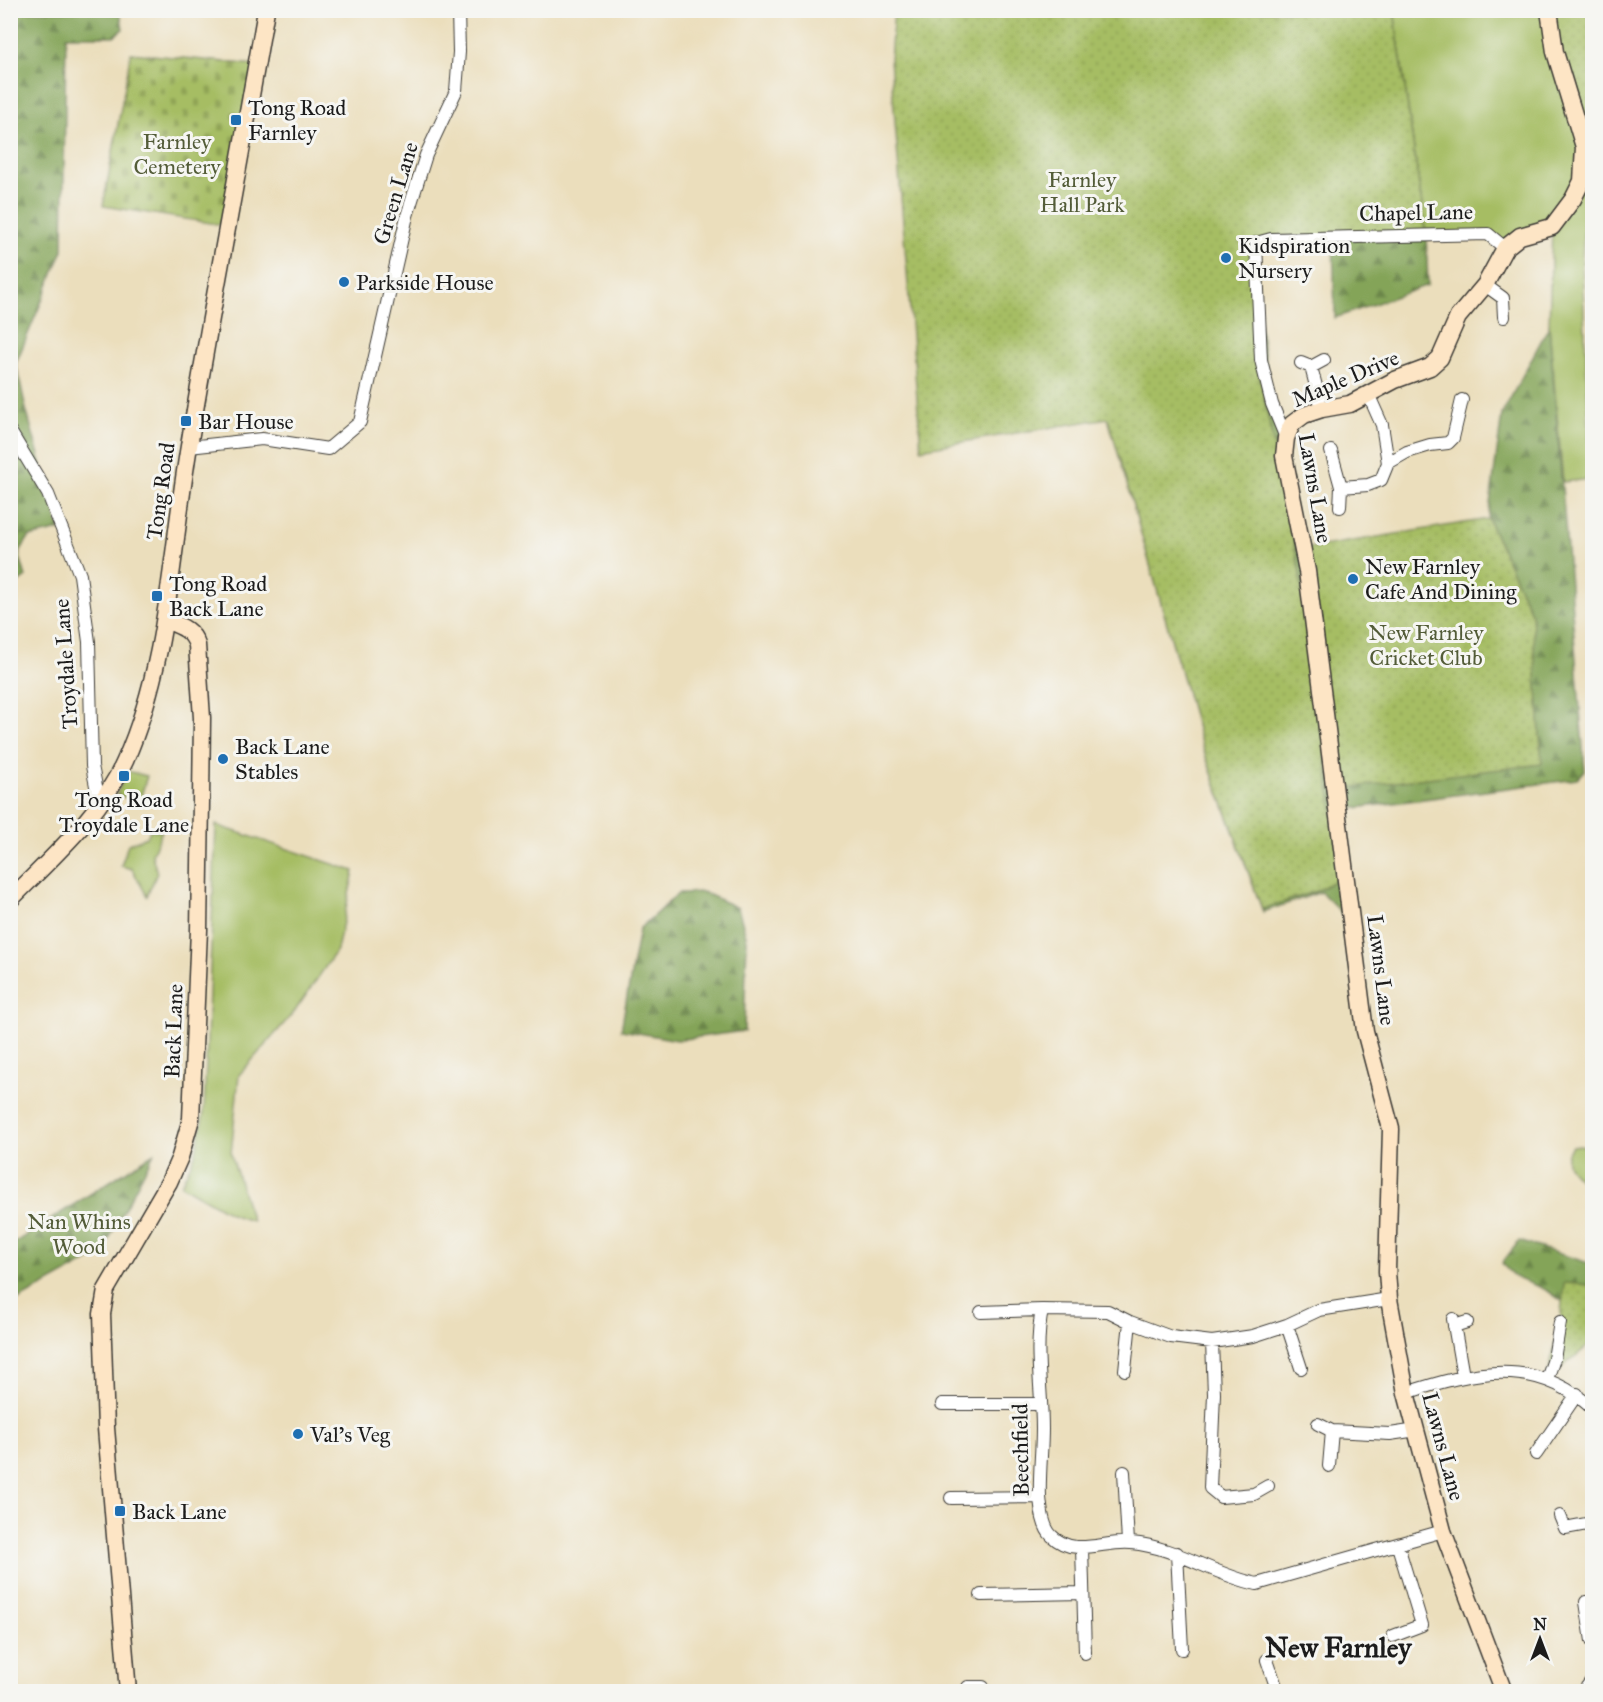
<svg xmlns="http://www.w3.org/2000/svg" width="1603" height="1702" font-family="'IM FELL Great Primer',serif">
<defs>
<pattern id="forest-firs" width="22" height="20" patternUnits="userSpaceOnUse" patternTransform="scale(1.5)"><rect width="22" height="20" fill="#84a459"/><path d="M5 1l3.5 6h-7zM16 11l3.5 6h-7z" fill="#6b8549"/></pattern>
<pattern id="cemetery-stones" width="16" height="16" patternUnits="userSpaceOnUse" patternTransform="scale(1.5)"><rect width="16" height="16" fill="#a6bd63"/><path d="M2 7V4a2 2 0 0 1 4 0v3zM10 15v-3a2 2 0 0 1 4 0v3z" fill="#8ea255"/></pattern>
<pattern id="park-dots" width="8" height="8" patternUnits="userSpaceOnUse" patternTransform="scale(1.5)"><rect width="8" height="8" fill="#a6bd63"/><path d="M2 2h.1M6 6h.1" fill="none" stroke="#8ea255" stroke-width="1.8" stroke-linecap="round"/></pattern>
</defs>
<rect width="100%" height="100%" fill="#f6f6f2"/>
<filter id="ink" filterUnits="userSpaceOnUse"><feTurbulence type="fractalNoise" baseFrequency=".0167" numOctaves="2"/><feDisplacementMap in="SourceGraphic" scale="12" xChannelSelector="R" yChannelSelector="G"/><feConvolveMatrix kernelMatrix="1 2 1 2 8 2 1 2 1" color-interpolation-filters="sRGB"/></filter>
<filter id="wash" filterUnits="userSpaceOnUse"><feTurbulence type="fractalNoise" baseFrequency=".008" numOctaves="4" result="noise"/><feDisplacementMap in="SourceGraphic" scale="24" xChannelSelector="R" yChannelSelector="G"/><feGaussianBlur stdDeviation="1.35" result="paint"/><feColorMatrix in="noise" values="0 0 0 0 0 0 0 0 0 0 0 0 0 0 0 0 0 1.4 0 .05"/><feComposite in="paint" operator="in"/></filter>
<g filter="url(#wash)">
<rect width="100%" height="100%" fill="#ebdebc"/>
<!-- green -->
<path fill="#a6bd63" stroke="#616c40" stroke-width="1.5" d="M 1394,11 L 1549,11 L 1585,146 L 1592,142 L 1592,172 L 1585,208 L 1582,261 L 1591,479 L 1563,482 L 1549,326 L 1552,227 L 1505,248 L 1488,234 L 1426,234 Z
M 127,771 L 147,776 L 139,803 L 117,794 Z
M 216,825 L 354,871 L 337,950 L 295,1011 L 239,1075 L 231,1154 L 252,1221 L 233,1215 L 181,1185 L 196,1152 L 204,1112 Z
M 150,830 L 162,831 L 152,855 L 157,873 L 147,896 L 132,869 L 121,866 L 128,844 L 147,837 Z
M 1580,1145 L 1592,1148 L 1592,1195 C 1586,1178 1554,1170 1572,1146 Z"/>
<!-- forest -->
<path fill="url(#forest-firs)" stroke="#50603a" stroke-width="1.5" d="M 11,11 L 120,11 L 123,29 L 114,36 L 66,36 L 63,250 L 16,363 L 26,409 L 60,530 L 29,537 L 19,553 L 26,577 L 11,588 Z
M 1394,11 L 1426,234 L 1428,285 L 1335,318 L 1333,237 L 1256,243 L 1241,305 L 1259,321 L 1272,404 L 1303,549 L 1532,615 L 1488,519 L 1502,414 L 1549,326 L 1585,771 L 1577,779 L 1340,810 L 1353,924 L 1321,892 L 1263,912 L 1202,746 L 1108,418 Z
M 703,892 L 738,908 L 747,939 L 744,1031 L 677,1040 L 621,1030 L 639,929 L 679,893 Z
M 154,1153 L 101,1254 L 11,1304 L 11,1245 Z
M 1519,1241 L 1592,1264 L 1592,1301 L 1567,1305 C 1560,1300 1553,1294 1546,1290 C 1527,1280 1517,1284 1502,1263 Z"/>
<!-- cemetery -->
<path fill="url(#cemetery-stones)" stroke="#616c40" stroke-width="1.5" d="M 131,53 L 256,65 L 229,226 L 103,206 Z"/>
<!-- park -->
<path fill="url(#park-dots)" stroke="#616c40" stroke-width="1.5" d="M 894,11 L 1394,11 L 1426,234 L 1256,243 L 1259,321 L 1253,322 L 1256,360 L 1299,568 L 1342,876 L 1317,891 L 1262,909 L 1202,746 L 1108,418 L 921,449 L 890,59 Z
M 1549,11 L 1592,11 L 1592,142 L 1584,147 Z
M 1488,519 L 1532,615 L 1542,764 L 1337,789 L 1303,549 Z
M 1564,1283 L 1592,1285 L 1592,1343 L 1547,1379 L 1560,1322 Z"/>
</g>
<g filter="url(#ink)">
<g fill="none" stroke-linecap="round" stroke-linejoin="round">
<defs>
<path id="street" d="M 1485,285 L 1503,298 L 1504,317
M 1301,363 L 1311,367 L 1322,409
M 1311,367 L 1324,360
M 1369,396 L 1382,425 L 1388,463 L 1407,452 L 1430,445 L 1448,443 L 1453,438 L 1462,400
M 10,431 L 48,494 L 80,575 L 89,642 L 92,766 L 99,801
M 1286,438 L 1272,404 L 1261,360 L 1256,243 L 1271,239 L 1488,234 L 1505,248
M 189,447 L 262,439 L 328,449 L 360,422 L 407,216 L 426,155 L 456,91 L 459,52 L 458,10
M 1331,451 L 1341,487 L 1368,485 L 1381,480 L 1388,463
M 1340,507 L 1341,487
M 1389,1299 L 1319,1310 L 1287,1325 L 1253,1336 L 1212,1342 L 1171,1337 L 1130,1322 L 1108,1311 L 1042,1310 C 1034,1350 1042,1388 1042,1429 C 1042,1451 1039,1475 1040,1497 C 1041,1509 1043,1528 1052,1536 C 1074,1558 1105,1540 1131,1543 C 1177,1547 1213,1575 1257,1584 L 1443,1531
M 981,1312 L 1042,1310
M 1453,1319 L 1463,1376
M 1287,1325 L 1301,1368
M 1454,1326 L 1467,1322
M 1212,1342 L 1214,1394 L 1210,1488 L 1221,1497 L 1254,1494 L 1268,1486
M 1125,1370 L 1130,1322
M 1547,1379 L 1554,1359 L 1560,1322
M 1406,1393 C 1473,1371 1535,1356 1592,1408
M 942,1404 L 1041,1404
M 1318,1424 L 1332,1431
M 1536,1454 L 1577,1394
M 1329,1466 L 1332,1431 L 1390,1434 L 1417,1430
M 1124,1472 L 1128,1542
M 951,1498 L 1040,1497
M 1560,1516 L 1565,1528 L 1592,1523
M 1082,1548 L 1085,1653
M 1177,1553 L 1182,1649
M 981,1595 L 1083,1593
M 1586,1602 L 1592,1641
M 1393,1636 L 1422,1625 L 1398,1546
M 1267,1660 L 1278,1692
M 968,1687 L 983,1687 L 983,1692
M 1583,1692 L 1592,1680"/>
<path id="secondary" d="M 10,900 C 51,858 101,815 125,761 C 169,662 171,551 189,446 C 213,300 241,156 266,10
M 128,1692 L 106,1428 L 102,1314 L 106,1290 L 169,1182 L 180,1157 L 191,1119 L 199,930 L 201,801 L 202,718 L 197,645 C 192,629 180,626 165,620
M 1504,1692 L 1443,1531 L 1406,1393 L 1389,1299 L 1387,1271 L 1391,1129 L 1365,1031 L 1307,571 L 1284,456 L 1286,438 L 1292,424 L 1304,415 L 1322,409 L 1350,404 L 1395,380 L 1430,367 L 1440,358 L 1458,317 L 1485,285 L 1505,248 L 1520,236 L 1552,227 L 1573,199 L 1582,181 L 1584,147 L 1555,52 L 1549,10"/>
</defs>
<!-- street casing -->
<use href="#street" stroke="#3b3934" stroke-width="14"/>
<!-- secondary casing -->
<use href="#secondary" stroke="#3b3934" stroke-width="19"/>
<!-- street -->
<use href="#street" stroke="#fff" stroke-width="12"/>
<!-- secondary -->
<use href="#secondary" stroke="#fde5c5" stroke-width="16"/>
</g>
</g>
<!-- markers -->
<g fill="#1f6fb2" stroke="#f6f6f2" stroke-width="2">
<rect x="230" y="114" width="12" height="12" rx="3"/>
<circle cx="1226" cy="258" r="6"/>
<circle cx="344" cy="282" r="6"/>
<rect x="180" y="415" width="12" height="12" rx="3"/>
<circle cx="1353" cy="579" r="6"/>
<rect x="151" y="590" width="12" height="12" rx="3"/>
<circle cx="223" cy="759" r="6"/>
<rect x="118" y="770" width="12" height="12" rx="3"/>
<circle cx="298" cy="1434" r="6"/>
<rect x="114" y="1505" width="12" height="12" rx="3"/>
</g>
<g text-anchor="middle" stroke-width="6" stroke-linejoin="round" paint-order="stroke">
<!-- poi labels -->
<g font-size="22" fill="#1c1c1c" stroke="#f6f6f2" text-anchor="start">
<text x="248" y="115">Tong Road<tspan x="248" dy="25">Farnley</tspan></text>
<text x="1238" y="253">Kidspiration<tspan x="1238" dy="25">Nursery</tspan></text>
<text x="356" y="290">Parkside House</text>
<text x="198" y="429">Bar House</text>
<text x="1365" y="574">New Farnley<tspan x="1365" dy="25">Cafe And Dining</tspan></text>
<text x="169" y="591">Tong Road<tspan x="169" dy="25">Back Lane</tspan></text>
<text x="235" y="754">Back Lane<tspan x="235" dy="25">Stables</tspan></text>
<text x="124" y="807" text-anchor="middle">Tong Road<tspan x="124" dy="25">Troydale Lane</tspan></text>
<text x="310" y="1442">Val's Veg</text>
<text x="132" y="1519">Back Lane</text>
</g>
<!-- park labels -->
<g font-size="22" fill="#535c38" stroke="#f6f6f2">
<text x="177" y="149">Farnley<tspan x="177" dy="25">Cemetery</tspan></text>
<text x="1082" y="187">Farnley<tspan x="1082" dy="25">Hall Park</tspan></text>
<text x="1426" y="640">New Farnley<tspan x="1426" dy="25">Cricket Club</tspan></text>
<text x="79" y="1229">Nan Whins<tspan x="79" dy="25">Wood</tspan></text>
</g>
<!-- street labels -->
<g font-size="22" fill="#1c1c1c" stroke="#f6f6f2">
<text transform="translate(395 193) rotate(-73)" y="8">Green Lane</text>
<text transform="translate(1416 212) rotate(-1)" y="8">Chapel Lane</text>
<text transform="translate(1345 378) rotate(-23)" y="8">Maple Drive</text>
<text transform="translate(1316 488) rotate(80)" y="8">Lawns Lane</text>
<text transform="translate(160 491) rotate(-82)" y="8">Tong Road</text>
<text transform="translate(65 664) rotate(-94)" y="8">Troydale Lane</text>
<text transform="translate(1382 970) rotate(83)" y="8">Lawns Lane</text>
<text transform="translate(173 1031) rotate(-88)" y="8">Back Lane</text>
<text transform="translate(1444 1446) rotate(75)" y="8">Lawns Lane</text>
<text transform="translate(1020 1450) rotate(-91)" y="8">Beechfield</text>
</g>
<!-- district labels -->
<g font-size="28" font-weight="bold" fill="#1c1c1c" stroke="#f6f6f2">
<text x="1338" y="1657">New Farnley</text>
</g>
</g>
<!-- margin -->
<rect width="1603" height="1702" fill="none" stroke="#f6f6f2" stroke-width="36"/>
<!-- north arrow -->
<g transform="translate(1540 1639)" stroke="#f6f6f2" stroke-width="4.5" paint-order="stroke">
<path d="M0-4.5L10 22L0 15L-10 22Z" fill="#1c1c1c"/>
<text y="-9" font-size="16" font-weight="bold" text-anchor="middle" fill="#1c1c1c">N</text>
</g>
</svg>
